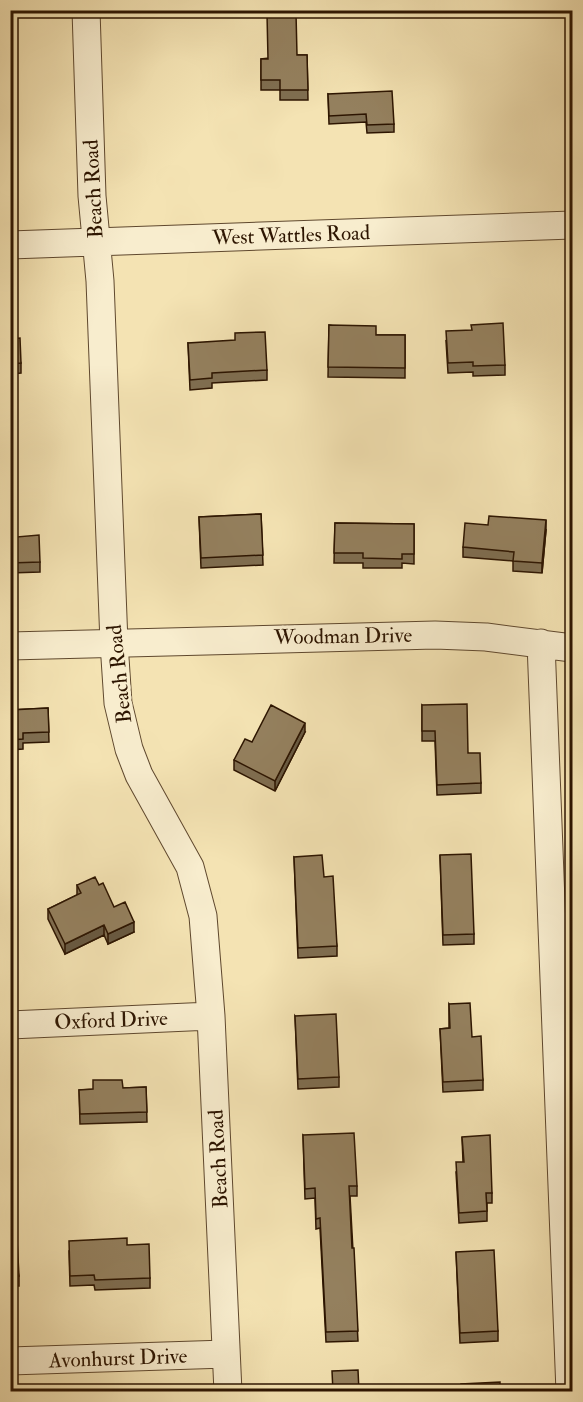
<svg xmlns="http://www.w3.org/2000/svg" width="583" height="1402" font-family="'IM FELL Double Pica',serif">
<rect width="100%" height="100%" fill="#f4e3b3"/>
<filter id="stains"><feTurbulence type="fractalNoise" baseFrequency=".00333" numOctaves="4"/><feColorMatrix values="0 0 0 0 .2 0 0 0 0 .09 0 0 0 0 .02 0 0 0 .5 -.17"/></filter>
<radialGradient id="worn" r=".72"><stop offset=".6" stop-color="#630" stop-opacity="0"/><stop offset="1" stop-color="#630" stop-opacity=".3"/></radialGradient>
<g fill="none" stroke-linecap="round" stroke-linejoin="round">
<defs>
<path id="minor" d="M 86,10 L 92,196 L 100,281 L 114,643 L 118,703 L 129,749 L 139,775 L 190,867 L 203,916 L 211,1016 L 228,1392
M 10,245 L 572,225
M 541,643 L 570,1392
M 10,646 L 435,635 L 486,637 L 572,648
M 10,1025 L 211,1016
M 10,1361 L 226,1354"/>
</defs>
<!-- minor casing -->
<use href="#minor" stroke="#5f482e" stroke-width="29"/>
<!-- minor -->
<use href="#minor" stroke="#f8edce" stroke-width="27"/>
</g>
<!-- wall -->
<path fill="#7f6e51" stroke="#2d1501" stroke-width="1.5" d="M 297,55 L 307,55 L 308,100 L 280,100 L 280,90 L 261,90 L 261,59 Z
M 328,94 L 394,124 L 394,132 L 367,133 L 366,122 L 329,124 Z
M 329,325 L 376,335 L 405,335 L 405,378 L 328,377 Z
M 10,339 L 21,363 L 21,373 L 10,374 Z
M 446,341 L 505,365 L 505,375 L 473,376 L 473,372 L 448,373 Z
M 188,343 L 267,370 L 267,380 L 212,383 L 212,388 L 190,390 Z
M 10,509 L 17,537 L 40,562 L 40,572 L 10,573 Z
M 261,514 L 263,565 L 201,568 L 199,517 Z
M 335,523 L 414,524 L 414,564 L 402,563 L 402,568 L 363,568 L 363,563 L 334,563 Z
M 546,530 L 542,573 L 513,571 L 513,561 L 463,557 L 463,547 Z
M 422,705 L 468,753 L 481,783 L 481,793 L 437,795 L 435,741 L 422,741 Z
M 48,708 L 49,742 L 23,743 L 23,749 L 10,750 L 10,710 Z
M 305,732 L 275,791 L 234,770 L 234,760 L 252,742 Z
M 440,855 L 474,934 L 474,944 L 443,945 Z
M 294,857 L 324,877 L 337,946 L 337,956 L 298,958 Z
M 77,885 L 99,885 L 114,907 L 134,932 L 108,944 L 104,935 L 65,954 L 48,919 L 48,909 L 77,895 Z
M 449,1004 L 472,1037 L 483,1080 L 483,1090 L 443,1092 L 440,1029 L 449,1028 Z
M 295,1016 L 339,1077 L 339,1087 L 298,1089 Z
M 146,1087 L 147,1122 L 80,1124 L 79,1090 Z
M 303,1135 L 357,1186 L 357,1196 L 350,1196 L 358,1341 L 326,1342 L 320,1228 L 316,1229 L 315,1198 L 305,1199 Z
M 462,1137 L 492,1193 L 492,1203 L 487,1203 L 487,1221 L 459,1223 L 456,1172 L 463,1162 Z
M 10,1239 L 19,1276 L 19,1286 L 10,1286 Z
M 127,1245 L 150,1278 L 150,1288 L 95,1290 L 94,1285 L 70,1286 L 69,1251 Z
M 456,1252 L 498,1331 L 498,1341 L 460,1343 Z"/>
<!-- shaded-wall -->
<path fill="#685a42" stroke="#2d1501" stroke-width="1.5" d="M 546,520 L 546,530 L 542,573 L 542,563 Z
M 305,723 L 305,732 L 275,791 L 275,781 Z
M 134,922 L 134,932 L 108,944 L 108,934 Z
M 104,925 L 104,935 L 65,954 L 65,944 Z"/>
<!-- building -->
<path fill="#94805e" stroke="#2d1501" stroke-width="1.5" d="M 296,13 L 297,55 L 307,55 L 308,90 L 280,90 L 280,80 L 261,80 L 261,59 L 268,59 L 267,14 Z
M 392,91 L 394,124 L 367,125 L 366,114 L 329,116 L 328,94 Z
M 503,323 L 505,365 L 473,366 L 473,362 L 448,363 L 446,331 L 472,330 L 471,325 Z
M 329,325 L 376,326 L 376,335 L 405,335 L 405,368 L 328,367 Z
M 265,332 L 267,370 L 212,373 L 212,378 L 190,380 L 188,343 L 235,340 L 235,333 Z
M 20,338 L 21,363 L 10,364 L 10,339 Z
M 10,509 L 16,509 L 17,537 L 39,535 L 40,562 L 10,563 Z
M 261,514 L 263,555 L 201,558 L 199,517 Z
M 489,516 L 546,520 L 542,563 L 513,561 L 514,552 L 463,547 L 465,523 L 488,525 Z
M 335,523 L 414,524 L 414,554 L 402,554 L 402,559 L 363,558 L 363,553 L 334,553 Z
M 467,704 L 468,753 L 480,753 L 481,783 L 437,785 L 435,731 L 422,731 L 422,705 Z
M 271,705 L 305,723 L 275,781 L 234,760 L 245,739 L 252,742 Z
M 48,708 L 49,732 L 23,733 L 23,739 L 10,740 L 10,710 Z
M 471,854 L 474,934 L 443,935 L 440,855 Z
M 322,855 L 324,877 L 333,876 L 337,946 L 298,948 L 294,857 Z
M 95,877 L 99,885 L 103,883 L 114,907 L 125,902 L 134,922 L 108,934 L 104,925 L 65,944 L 48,909 L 81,893 L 77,885 Z
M 470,1003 L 472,1037 L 481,1036 L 483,1080 L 443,1082 L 440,1029 L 450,1028 L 449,1004 Z
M 336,1014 L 339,1077 L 298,1079 L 295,1016 Z
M 93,1080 L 122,1080 L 123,1088 L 146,1087 L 147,1112 L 80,1114 L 79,1090 L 93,1089 Z
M 354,1133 L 357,1186 L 349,1186 L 352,1248 L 354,1248 L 358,1331 L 326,1332 L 320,1218 L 316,1219 L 315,1188 L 305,1189 L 303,1135 Z
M 490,1135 L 492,1193 L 486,1193 L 487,1211 L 459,1213 L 456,1162 L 464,1162 L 462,1137 Z
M 127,1238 L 127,1245 L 149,1244 L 150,1278 L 95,1280 L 94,1275 L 70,1276 L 69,1241 Z
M 10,1239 L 17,1239 L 19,1276 L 10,1276 Z
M 494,1250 L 498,1331 L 460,1333 L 456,1252 Z
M 358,1370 L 359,1392 L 333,1392 L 332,1371 Z
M 500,1382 L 500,1392 L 462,1392 L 461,1384 Z"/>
<g text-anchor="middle" stroke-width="6" stroke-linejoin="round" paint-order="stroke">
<!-- street labels -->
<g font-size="21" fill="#2d1501" stroke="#f8edce">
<text transform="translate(93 189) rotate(-93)" y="7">Beach Road</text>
<text transform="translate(291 235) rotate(-2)" y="7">West Wattles Road</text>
<text transform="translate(343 636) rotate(-1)" y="7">Woodman Drive</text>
<text transform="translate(119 674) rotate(-96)" y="7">Beach Road</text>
<text transform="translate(111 1020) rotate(-2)" y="7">Oxford Drive</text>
<text transform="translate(218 1159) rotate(-93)" y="7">Beach Road</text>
<text transform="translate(118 1358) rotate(-2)" y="7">Avonhurst Drive</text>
</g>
</g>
<!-- margin -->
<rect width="583" height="1402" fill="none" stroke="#f4e3b3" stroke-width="36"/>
<rect x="12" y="12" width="559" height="1378" fill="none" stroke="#2d1501" stroke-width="3"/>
<rect x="18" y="18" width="547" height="1366" fill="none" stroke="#2d1501" stroke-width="1.5"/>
<rect width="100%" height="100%" filter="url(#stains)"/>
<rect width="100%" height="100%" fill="url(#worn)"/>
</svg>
